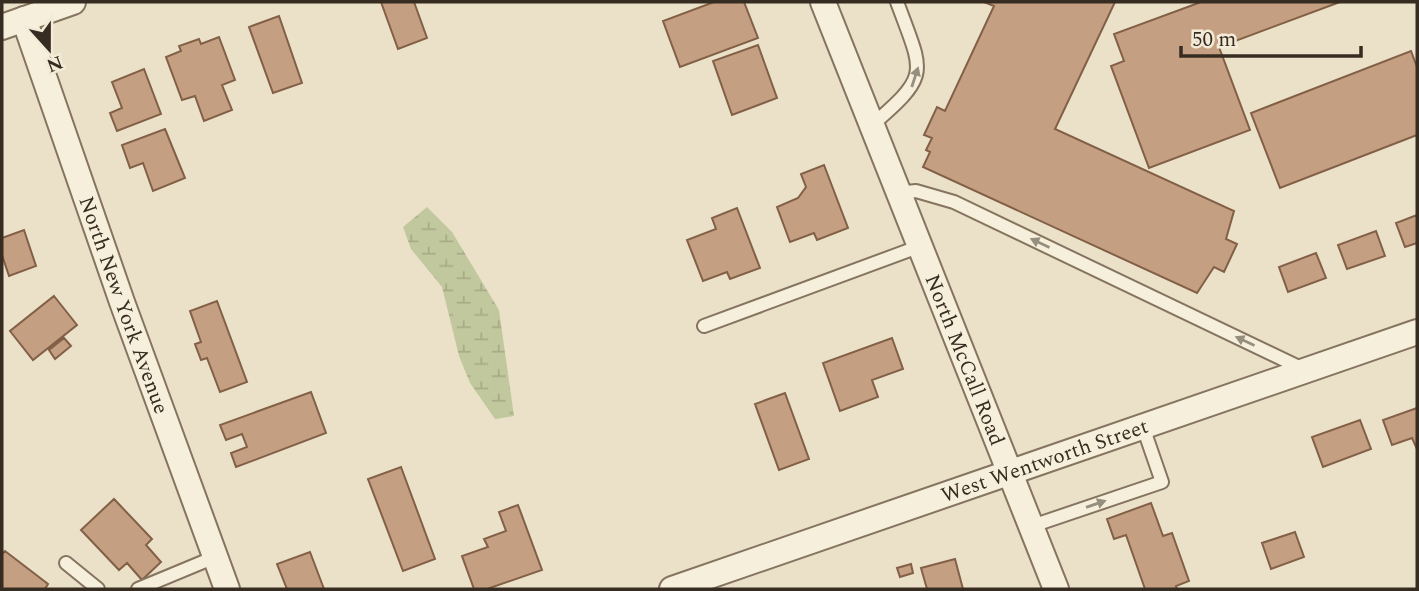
<svg xmlns="http://www.w3.org/2000/svg" width="1419" height="591" font-family="Spectral,serif">
<defs>
<pattern id="wetland-marsh" width="20" height="14" patternUnits="userSpaceOnUse" patternTransform="scale(1.75)"><rect width="20" height="14" fill="#c2c89d"/><path d="M1 5h8M5 5V1M11 12h8M15 12V8" fill="none" stroke="#a7ac87"/></pattern>
</defs>
<rect width="100%" height="100%" fill="#ebe1c8"/>
<!-- wetland -->
<path fill="url(#wetland-marsh)" d="M 427,207 L 452,232 L 499,310 L 514,416 L 495,419 L 470,383 L 459,356 L 442,287 L 411,249 L 403,227 Z"/>
<!-- building -->
<path fill="#c59f81" stroke="#826047" stroke-width="2" d="M 381,2 L 414,2 L 427,38 L 398,49 Z
M 714,2 L 744,2 L 758,38 L 680,67 L 663,21 Z
M 984,2 L 1115,2 L 1055,129 L 1234,211 L 1226,239 L 1237,244 L 1224,272 L 1214,267 L 1197,293 L 923,167 L 930,152 L 926,150 L 932,138 L 924,135 L 937,107 L 945,111 L 994,6 Z
M 1201,2 L 1340,2 L 1219,47 L 1250,130 L 1149,168 L 1111,66 L 1124,61 L 1114,34 Z
M 279,16 L 302,83 L 273,93 L 249,27 Z
M 219,37 L 235,80 L 222,85 L 232,110 L 204,121 L 195,96 L 182,100 L 166,57 L 181,51 L 179,46 L 199,39 L 201,44 Z
M 758,45 L 777,98 L 732,115 L 713,61 Z
M 1411,51 L 1417,67 L 1417,135 L 1280,188 L 1251,113 Z
M 144,69 L 161,114 L 117,131 L 110,113 L 122,108 L 112,82 Z
M 165,129 L 185,178 L 153,191 L 143,163 L 130,168 L 122,145 Z
M 824,165 L 848,228 L 817,240 L 814,233 L 790,242 L 777,207 L 798,198 L 806,187 L 801,174 Z
M 737,208 L 760,268 L 730,279 L 727,272 L 703,281 L 687,240 L 716,229 L 712,218 Z
M 1417,215 L 1417,243 L 1405,247 L 1396,223 Z
M 24,230 L 36,266 L 9,276 L 2,255 L 2,238 Z
M 1376,231 L 1385,256 L 1347,269 L 1338,245 Z
M 1316,253 L 1326,278 L 1288,292 L 1279,267 Z
M 54,296 L 77,325 L 33,360 L 10,331 Z
M 217,301 L 247,382 L 220,392 L 207,358 L 201,360 L 195,344 L 201,342 L 190,311 Z
M 64,338 L 71,346 L 55,359 L 49,350 Z
M 892,338 L 903,369 L 872,380 L 878,397 L 840,411 L 823,363 Z
M 311,392 L 326,433 L 236,467 L 231,453 L 247,447 L 242,434 L 226,440 L 220,425 Z
M 785,393 L 809,459 L 779,470 L 755,404 Z
M 1417,408 L 1417,449 L 1412,438 L 1392,445 L 1383,420 Z
M 1360,420 L 1371,449 L 1323,467 L 1312,437 Z
M 401,467 L 435,559 L 403,571 L 368,479 Z
M 114,499 L 152,539 L 146,545 L 161,562 L 142,580 L 127,563 L 119,570 L 81,530 Z
M 1151,503 L 1163,536 L 1172,533 L 1189,581 L 1176,586 L 1177,589 L 1145,589 L 1126,535 L 1114,539 L 1107,519 Z
M 518,505 L 542,570 L 487,589 L 474,589 L 462,556 L 488,547 L 484,539 L 506,531 L 499,512 Z
M 1295,532 L 1304,557 L 1271,569 L 1262,543 Z
M 5,551 L 48,584 L 45,589 L 2,589 L 2,554 Z
M 310,552 L 324,589 L 287,589 L 277,564 Z
M 955,559 L 963,589 L 927,589 L 921,568 Z
M 911,564 L 913,573 L 900,577 L 897,568 Z"/>
<g fill="none" stroke-linecap="round" stroke-linejoin="round">
<defs>
<path id="service" d="M 871,126 C 931,74 924,75 897,2
M 897,193 L 916,191 L 954,202 L 1303,369
M 704,326 L 918,247
M 1032,526 L 1162,482 L 1143,427
M 66,563 L 98,589
M 138,589 L 215,557"/>
<g id="minor">
<path id="s1" d="M 823,2 L 1056,589"/>
<path id="s2" d="M 24,19 L 122,302 L 227,589"/>
<path d="M 2,27 L 73,2"/>
<path id="s3" d="M 672,589 L 1417,332"/>
</g>
</defs>
<!-- service casing -->
<use href="#service" stroke="#85745f" stroke-width="16"/>
<!-- minor casing -->
<use href="#minor" stroke="#85745f" stroke-width="28"/>
<!-- service -->
<use href="#service" stroke="#f6efdb" stroke-width="12"/>
<!-- minor -->
<use href="#minor" stroke="#f6efdb" stroke-width="24"/>
</g>
<!-- one-way arrows -->
<defs><path id="oneway-solid" d="M-6-.8H1V-3.2L6.5 0L1 3.2V.8H-6Z" transform="scale(1.75)"/></defs>
<g fill="#968e7e">
<use href="#oneway-solid" transform="translate(915 77) rotate(-72)"/>
<use href="#oneway-solid" transform="translate(1040 243) rotate(-155)"/>
<use href="#oneway-solid" transform="translate(1245 341) rotate(-155)"/>
<use href="#oneway-solid" transform="translate(1096 504) rotate(-19)"/>
</g>
<g text-anchor="middle" stroke-width="6" stroke-linejoin="round" paint-order="stroke">
<!-- street labels -->
<g font-size="21" fill="#372c21" stroke="#f3ebd7">
<text dy="7" stroke="none"><textPath href="#s2" startOffset="303">North New York Avenue</textPath></text>
<text dy="7" stroke="none"><textPath href="#s1" startOffset="385">North McCall Road</textPath></text>
<text dy="7" stroke="none"><textPath href="#s3" startOffset="394">West Wentworth Street</textPath></text>
</g>
</g>
<!-- border -->
<rect width="1419" height="591" fill="none" stroke="#372c21" stroke-width="7"/>
<!-- north arrow -->
<g transform="translate(49 49) rotate(159)" stroke="#f3ebd7" stroke-width="5" paint-order="stroke">
<path d="M0-5L12 26L0 18L-12 26Z" fill="#372c21"/>
<text y="-10" font-size="19" font-weight="bold" text-anchor="middle" fill="#372c21">N</text>
</g>
<!-- scale -->
<path d="M1181 46v10h180v-10" fill="none" stroke="#372c21" stroke-width="3.5"/>
<text x="1192" y="46" font-size="21" fill="#372c21" stroke="#f3ebd7" stroke-width="5" paint-order="stroke">50 m</text>
</svg>
